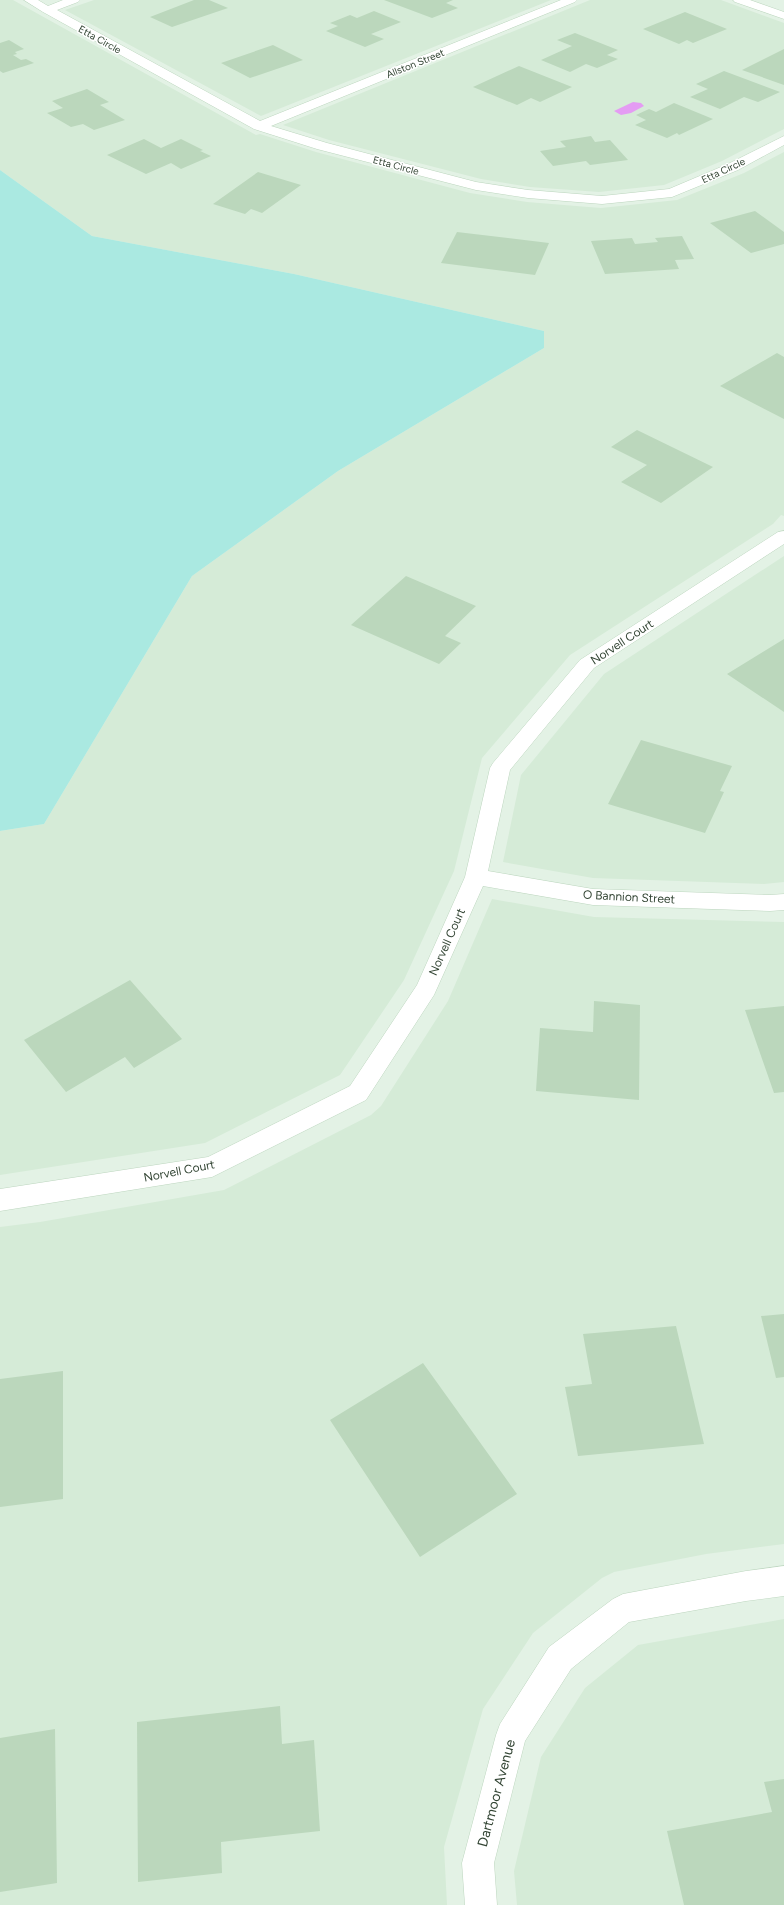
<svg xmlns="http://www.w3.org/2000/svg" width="784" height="1905" font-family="Figtree,sans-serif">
<rect width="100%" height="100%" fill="#e3f2e5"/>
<!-- residential -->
<path fill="#d5ebd7" d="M 0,0 L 13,0 L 256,135 L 260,134 L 316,152 L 470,193 L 527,202 L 601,208 L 677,200 L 744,173 L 784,152 L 784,516 L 781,515 L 773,524 L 570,655 L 482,758 L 454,871 L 404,980 L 340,1075 L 205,1143 L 0,1175 L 0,831 L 44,824 L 192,576 L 338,471 L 544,348 L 544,331 L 294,274 L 92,236 L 0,170 Z
M 94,0 L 551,0 L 261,116 L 65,10 Z
M 590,0 L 721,0 L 784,23 L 784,129 L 722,161 L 664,185 L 599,192 L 530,187 L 481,179 L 329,140 L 283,125 Z
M 784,556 L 784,882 L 764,884 L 593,878 L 503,862 L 521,775 L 604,674 Z
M 492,899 L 594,917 L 784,922 L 784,1544 L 706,1554 L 614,1572 L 602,1578 L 533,1633 L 483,1709 L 444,1847 L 447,1905 L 0,1905 L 0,1227 L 40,1222 L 224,1190 L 371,1115 L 381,1106 L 448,1001 Z
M 784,1619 L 784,1905 L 517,1905 L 514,1871 L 541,1757 L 585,1688 L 638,1645 Z"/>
<!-- green -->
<path fill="#aae9e1" d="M 0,170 L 92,236 L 294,274 L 544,331 L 544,348 L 338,471 L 192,576 L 44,824 L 0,831 Z"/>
<!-- water -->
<path fill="#e49cf3" d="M 633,102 L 641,103 L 644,106 L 631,113 L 621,115 L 614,111 Z"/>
<!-- building -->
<path fill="#bbd7bc" d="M 194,0 L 209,0 L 228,8 L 172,27 L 150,17 Z
M 384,0 L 453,0 L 446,3 L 458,8 L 432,18 Z
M 374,11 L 401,22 L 371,34 L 384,39 L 365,47 L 326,31 L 338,26 L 330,23 L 350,15 L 357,18 Z
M 685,12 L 727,29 L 693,43 L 687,40 L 679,44 L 643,29 Z
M 575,33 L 618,50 L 607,55 L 618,59 L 597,68 L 586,64 L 570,72 L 541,60 L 572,46 L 557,40 Z
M 9,40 L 24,49 L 15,52 L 17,54 L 13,55 L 21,60 L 26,59 L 34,63 L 3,73 L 0,71 L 0,43 Z
M 273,45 L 303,60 L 250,78 L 221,63 Z
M 784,49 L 784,85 L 742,70 Z
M 519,66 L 572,87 L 540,102 L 531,98 L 517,105 L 473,87 Z
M 724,71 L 780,92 L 758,102 L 744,97 L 720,109 L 690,97 L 708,89 L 696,84 Z
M 87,89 L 109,102 L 100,105 L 125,120 L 94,130 L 83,124 L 71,127 L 47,113 L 63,108 L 52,101 Z
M 674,103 L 713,119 L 679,135 L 677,133 L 667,138 L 635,125 L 646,120 L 636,115 L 649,109 L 656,112 Z
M 591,136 L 595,142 L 610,140 L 628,160 L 590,165 L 586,161 L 553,166 L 540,151 L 566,147 L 560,141 Z
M 144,139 L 161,148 L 181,139 L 203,150 L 200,151 L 211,156 L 181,169 L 171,163 L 146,174 L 107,155 Z
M 258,172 L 301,185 L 262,213 L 251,209 L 245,214 L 213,204 Z
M 755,211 L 784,232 L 784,244 L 751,253 L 710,223 Z
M 457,232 L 549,243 L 535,275 L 441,263 Z
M 682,236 L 694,259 L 675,260 L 679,269 L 605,274 L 591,241 L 632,238 L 635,244 L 658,242 L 655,238 Z
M 777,353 L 784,357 L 784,419 L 720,386 Z
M 637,430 L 713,467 L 661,503 L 621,482 L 647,465 L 611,447 Z
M 406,576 L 476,606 L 445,636 L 461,643 L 439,664 L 351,625 Z
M 784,639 L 784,712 L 727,674 Z
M 641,740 L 732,766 L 720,791 L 724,792 L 705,833 L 608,804 Z
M 130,980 L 182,1039 L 134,1068 L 125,1057 L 66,1092 L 24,1040 Z
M 594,1001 L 640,1005 L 639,1100 L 536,1091 L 540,1028 L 593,1032 Z
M 784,1006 L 784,1092 L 774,1093 L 745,1010 Z
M 784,1314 L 784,1377 L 776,1378 L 761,1316 Z
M 676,1326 L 704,1444 L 578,1456 L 565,1387 L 592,1384 L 583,1334 Z
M 423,1363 L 517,1494 L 420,1557 L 330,1420 Z
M 63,1371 L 63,1499 L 0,1507 L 0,1379 Z
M 280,1706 L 282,1744 L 314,1740 L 320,1831 L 221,1842 L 222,1873 L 138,1882 L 137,1722 Z
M 55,1729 L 57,1883 L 0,1892 L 0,1738 Z
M 784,1779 L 784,1905 L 684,1905 L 667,1831 L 772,1812 L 764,1782 Z"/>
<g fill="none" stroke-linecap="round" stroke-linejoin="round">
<defs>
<path id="minor" d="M 24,0 L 38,0 L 48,6 L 63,0 L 80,0 L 78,2 L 57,10 L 260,121 L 561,0 L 577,0 L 575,2 L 271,126 L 327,143 L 476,182 L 528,190 L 602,196 L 669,189 L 728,164 L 784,136 L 784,145 L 738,170 L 672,197 L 602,204 L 528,198 L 476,190 L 317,149 L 254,129 L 43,12 Z
M 733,0 L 750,0 L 784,12 L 784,19 L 735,2 Z
M 784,531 L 784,544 L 594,668 L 510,770 L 488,871 L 593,889 L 770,895 L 784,894 L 784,910 L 770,911 L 593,905 L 483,886 L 434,995 L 366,1100 L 212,1177 L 0,1211 L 0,1189 L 208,1157 L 350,1086 L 417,985 L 465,877 L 490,768 L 493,763 L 580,660 L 778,532 Z
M 784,1566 L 784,1596 L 746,1601 L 629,1622 L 571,1669 L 525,1741 L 494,1863 L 497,1905 L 465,1905 L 462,1863 L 496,1735 L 500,1724 L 549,1647 L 613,1599 L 623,1594 L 746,1571 Z"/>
</defs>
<!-- minor casing -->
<use href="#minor" stroke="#bdd6bf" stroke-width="1"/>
<!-- minor -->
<use href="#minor" fill="#fff" fill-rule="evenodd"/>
</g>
<g text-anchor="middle" stroke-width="3" stroke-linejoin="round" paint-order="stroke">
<!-- far-street labels -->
<g font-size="10" fill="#334534" stroke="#fff">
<text transform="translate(100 39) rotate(29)" y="4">Etta Circle</text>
<text transform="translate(415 63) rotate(-22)" y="4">Allston Street</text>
<text transform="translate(396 165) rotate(15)" y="4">Etta Circle</text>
<text transform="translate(723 170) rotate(-25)" y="4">Etta Circle</text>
</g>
<!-- street labels -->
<g font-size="12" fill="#334534" stroke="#fff">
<text transform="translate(622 642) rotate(-33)" y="4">Norvell Court</text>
<text transform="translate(629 897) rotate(3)" y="4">O Bannion Street</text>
<text transform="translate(447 942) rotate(-66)" y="4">Norvell Court</text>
<text transform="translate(179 1171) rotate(-11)" y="4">Norvell Court</text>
</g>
<!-- near-street labels -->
<g font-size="14" fill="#334534" stroke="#fff">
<text transform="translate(496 1793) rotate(-75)" y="5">Dartmoor Avenue</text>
</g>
</g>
</svg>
